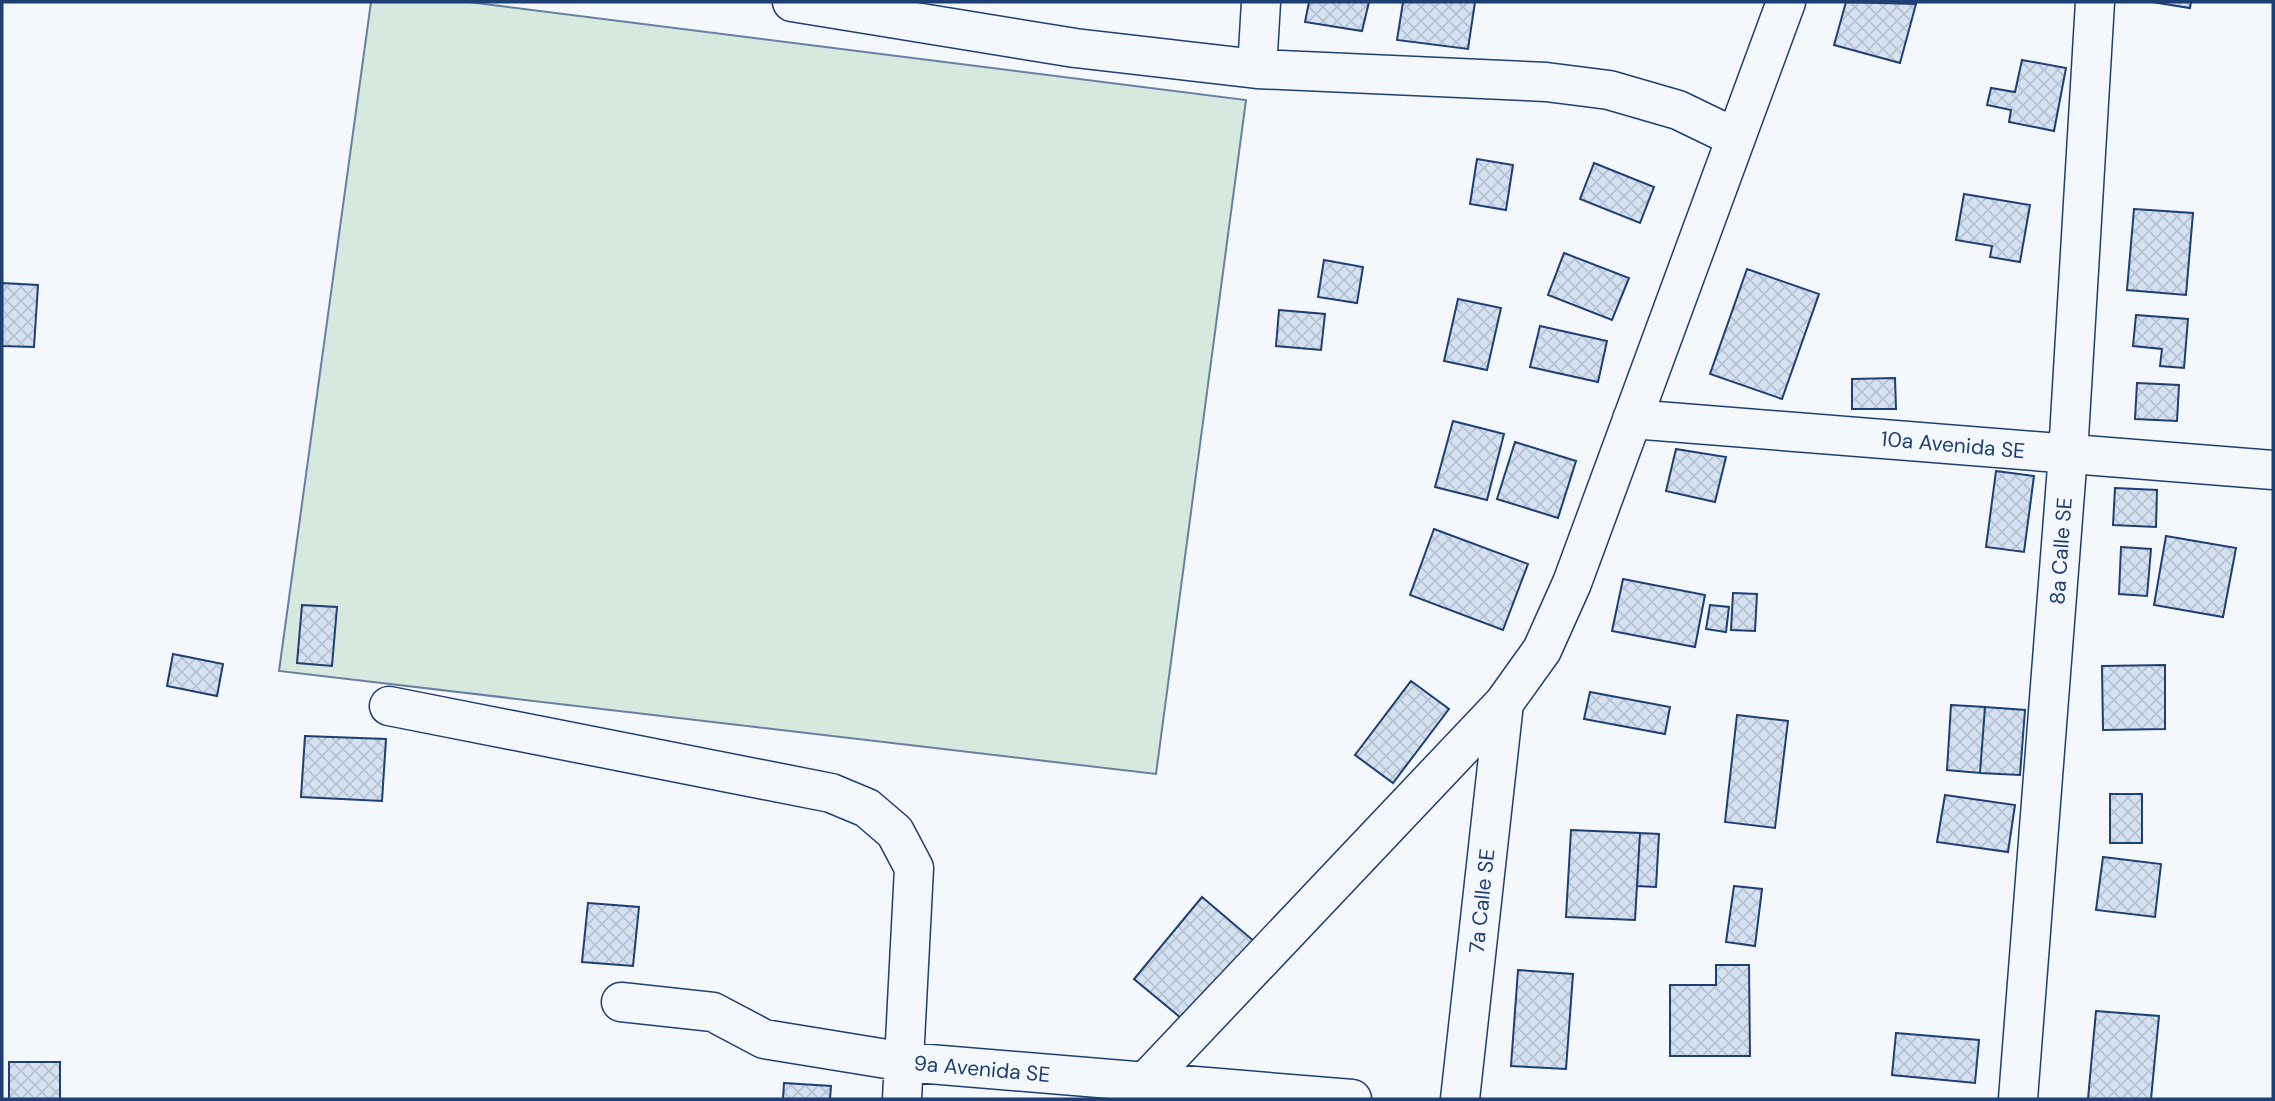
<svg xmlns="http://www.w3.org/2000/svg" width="2275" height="1101" font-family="'DM Sans',sans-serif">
<defs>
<pattern id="building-cross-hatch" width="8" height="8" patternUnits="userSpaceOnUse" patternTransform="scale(1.75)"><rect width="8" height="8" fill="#d5e0f0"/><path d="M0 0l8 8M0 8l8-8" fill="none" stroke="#b6c1d1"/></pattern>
</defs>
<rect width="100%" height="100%" fill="#f4f7fb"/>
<!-- green -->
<path fill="#d7e8df" stroke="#687fa3" stroke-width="2" d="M 371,2 L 469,2 L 1246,100 L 1156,774 L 279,671 Z"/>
<!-- building -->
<path fill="url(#building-cross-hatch)" stroke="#1d3f73" stroke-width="2" d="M 1309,2 L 1369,2 L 1362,31 L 1305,22 Z
M 1403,2 L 1475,2 L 1468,49 L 1397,40 Z
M 1846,2 L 1916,4 L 1900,63 L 1834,45 Z
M 2152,2 L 2191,2 L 2190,8 Z
M 2022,60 L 2066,68 L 2054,131 L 2009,122 L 2011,110 L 1987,105 L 1991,88 L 2015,92 Z
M 1477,159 L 1513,165 L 1506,210 L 1470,204 Z
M 1594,163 L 1654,187 L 1640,223 L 1580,199 Z
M 1964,194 L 2030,205 L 2020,262 L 1990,257 L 1992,246 L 1956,240 Z
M 2134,209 L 2193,213 L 2186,295 L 2127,290 Z
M 1564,253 L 1629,278 L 1612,320 L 1548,295 Z
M 1324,260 L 1363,267 L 1357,303 L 1318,297 Z
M 1747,269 L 1819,294 L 1782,399 L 1710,374 Z
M 2,283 L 38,285 L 34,347 L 2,346 Z
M 1458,299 L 1501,308 L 1487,370 L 1444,361 Z
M 1279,310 L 1325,314 L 1321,350 L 1276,346 Z
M 2136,315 L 2188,319 L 2184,368 L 2160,366 L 2162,349 L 2133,346 Z
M 1540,326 L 1607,341 L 1598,382 L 1530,367 Z
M 1895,378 L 1896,409 L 1852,409 L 1852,379 Z
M 2137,383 L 2179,385 L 2177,421 L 2135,419 Z
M 1453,421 L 1504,434 L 1487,500 L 1435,487 Z
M 1515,442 L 1576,461 L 1558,518 L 1497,499 Z
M 1676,449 L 1726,457 L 1715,502 L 1666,491 Z
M 1996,471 L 2034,476 L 2024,552 L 1986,547 Z
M 2115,488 L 2157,490 L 2156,527 L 2113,525 Z
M 1434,529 L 1528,564 L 1503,630 L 1410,595 Z
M 2166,536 L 2236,548 L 2223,617 L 2154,605 Z
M 2121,547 L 2151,549 L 2147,596 L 2119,594 Z
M 1623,579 L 1705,595 L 1695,647 L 1612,631 Z
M 1733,593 L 1757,594 L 1755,631 L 1731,630 Z
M 302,605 L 337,607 L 332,666 L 297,663 Z
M 1710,605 L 1729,607 L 1726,632 L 1706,629 Z
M 173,654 L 223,664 L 217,696 L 167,686 Z
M 2165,665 L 2165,729 L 2103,730 L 2102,666 Z
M 1411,681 L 1449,709 L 1393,783 L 1355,755 Z
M 1590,692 L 1670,707 L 1665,734 L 1584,719 Z
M 1951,705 L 1985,707 L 1980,773 L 1947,770 Z
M 1985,707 L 2025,710 L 2020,775 L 1980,773 Z
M 1737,715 L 1788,721 L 1775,828 L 1725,822 Z
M 305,736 L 386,739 L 382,801 L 301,797 Z
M 2110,794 L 2142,794 L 2142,843 L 2110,843 Z
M 1945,795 L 2015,805 L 2008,852 L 1937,842 Z
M 1571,830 L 1640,833 L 1635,920 L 1566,917 Z
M 1640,833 L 1659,834 L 1656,887 L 1637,886 Z
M 2103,857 L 2161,864 L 2155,917 L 2096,910 Z
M 1734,886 L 1762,889 L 1755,946 L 1726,942 Z
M 1202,897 L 1255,942 L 1187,1023 L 1134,979 Z
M 588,903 L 639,907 L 633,966 L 582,962 Z
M 1716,965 L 1749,965 L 1750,1056 L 1670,1056 L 1670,985 L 1716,985 Z
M 1518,970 L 1573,974 L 1566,1069 L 1511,1066 Z
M 2096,1011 L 2159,1016 L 2151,1099 L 2088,1099 Z
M 1896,1033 L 1979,1040 L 1975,1083 L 1892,1075 Z
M 9,1062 L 60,1062 L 60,1099 L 9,1099 Z
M 784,1083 L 831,1086 L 830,1099 L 783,1099 Z"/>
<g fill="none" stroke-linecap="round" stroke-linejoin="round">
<defs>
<path id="minor" d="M 792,2 L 1075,48 L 1257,69 L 1546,82 L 1609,90 L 1678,110 L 1736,138
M 1257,69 L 1261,2
M 1632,419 L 2273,470
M 389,706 L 831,793 L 867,808 L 895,832 L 914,868 L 902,1099
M 621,1002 L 713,1012 L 764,1039 L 905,1062 L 1352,1099
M 1129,1099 L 1504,703 L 1542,650 L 1572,583 L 1786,2
M 1460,1099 L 1504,703
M 2018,1099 L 2068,454 L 2095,2"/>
</defs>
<!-- minor casing -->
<use href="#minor" stroke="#1d3f73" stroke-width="41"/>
<!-- minor -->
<use href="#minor" stroke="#f4f7fb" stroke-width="38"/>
</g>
<g text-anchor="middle" stroke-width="5" stroke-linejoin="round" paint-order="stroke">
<!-- street labels -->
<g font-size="21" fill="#1d3f73" stroke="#f4f7fb">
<text transform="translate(1953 445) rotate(5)" y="7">10a Avenida SE</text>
<text transform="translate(2061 551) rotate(-86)" y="7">8a Calle SE</text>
<text transform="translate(1482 901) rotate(-84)" y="7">7a Calle SE</text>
<text transform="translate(982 1069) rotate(5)" y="7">9a Avenida SE</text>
</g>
</g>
<!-- border -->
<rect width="2275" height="1101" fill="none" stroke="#1d3f73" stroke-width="7"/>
</svg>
